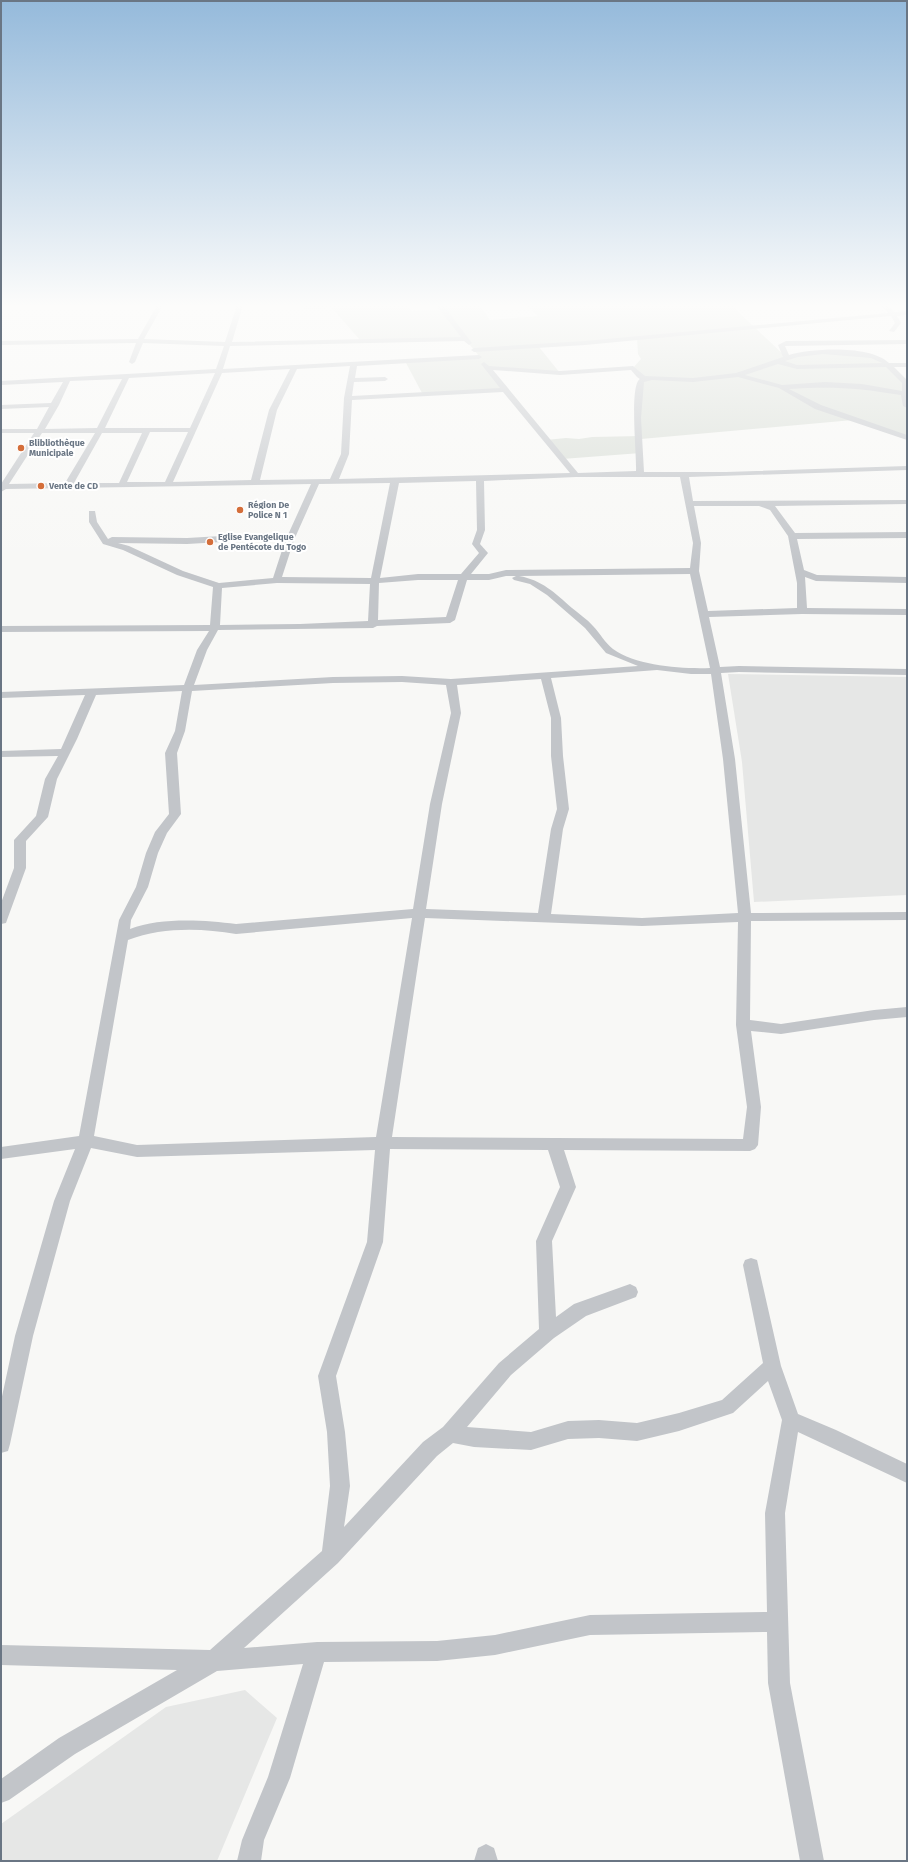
<svg xmlns="http://www.w3.org/2000/svg" width="908" height="1862" font-family="'Fira Sans',sans-serif">
<rect width="100%" height="100%" fill="#f8f8f6"/>
<!-- built -->
<path fill="#e6e7e6" d="M 728,674 L 907,677 L 907,895 L 754,902 L 742,762 Z
M 245,1690 L 277,1718 L 217,1861 L 1,1861 L 1,1824 L 166,1707 Z"/>
<!-- green -->
<path fill="#d8ddd6" d="M 302,305 L 408,305 L 411,311 L 443,310 L 440,305 L 474,305 L 481,307 L 490,320 L 538,316 L 527,305 L 731,305 L 787,358 L 804,353 L 852,353 L 882,360 L 905,382 L 907,438 L 853,420 L 641,439 L 641,453 L 562,459 L 546,440 L 566,438 L 579,439 L 592,437 L 640,436 L 641,381 L 633,368 L 641,359 L 638,354 L 637,338 L 539,347 L 560,373 L 488,368 L 505,390 L 422,393 L 405,361 L 479,356 L 465,339 L 360,340 L 332,308 L 304,309 Z"/>
<g fill="none" stroke-linecap="round" stroke-linejoin="round">
<!-- street -->
<path fill="#c2c5c9" fill-rule="evenodd" d="M 157,305 L 163,305 L 144,339 L 225,342 L 237,305 L 243,305 L 232,342 L 461,337 L 436,305 L 443,305 L 472,343 L 469,345 L 464,341 L 230,346 L 223,369 L 479,355 L 482,357 L 479,359 L 357,366 L 355,378 L 385,377 L 388,379 L 385,381 L 354,382 L 352,396 L 500,388 L 481,364 L 484,362 L 489,366 L 560,371 L 633,366 L 645,376 L 693,378 L 736,373 L 783,357 L 778,345 L 786,341 L 907,340 L 907,344 L 785,346 L 789,355 C 813,348 870,345 889,363 L 907,363 L 907,367 L 894,367 L 907,380 L 907,408 L 903,406 L 901,395 C 860,388 831,386 789,389 L 821,405 L 907,435 L 907,440 L 815,409 L 779,388 L 738,377 L 693,382 L 652,380 L 644,382 L 641,418 L 644,472 L 726,472 L 907,466 L 907,470 L 689,477 L 693,501 L 907,500 L 907,504 L 775,506 L 795,533 L 907,532 L 907,538 L 797,539 L 804,570 L 817,575 L 907,577 L 907,583 L 816,581 L 805,577 L 807,608 L 907,609 L 907,615 L 802,614 L 709,617 L 720,667 L 739,666 L 907,669 L 907,675 L 739,672 L 721,673 L 735,759 L 751,913 L 907,912 L 907,920 L 751,921 L 750,1020 L 781,1024 L 874,1010 L 907,1007 L 907,1017 L 874,1020 L 781,1034 L 751,1031 L 761,1107 L 758,1145 L 755,1149 L 750,1151 L 564,1150 L 576,1187 L 552,1241 L 556,1317 L 574,1304 L 630,1284 L 636,1287 L 638,1292 L 636,1297 L 586,1316 L 554,1338 L 511,1375 L 467,1427 L 531,1432 L 568,1421 L 599,1420 L 637,1423 L 679,1413 L 722,1400 L 763,1363 L 743,1265 L 745,1260 L 751,1258 L 757,1260 L 781,1366 L 798,1414 L 836,1430 L 907,1464 L 907,1483 L 798,1432 L 785,1513 L 790,1683 L 824,1861 L 800,1861 L 768,1683 L 767,1632 L 590,1635 L 495,1655 L 437,1661 L 324,1662 L 290,1778 L 264,1840 L 261,1861 L 237,1861 L 242,1840 L 268,1777 L 303,1664 L 217,1671 L 75,1754 L 9,1800 L 1,1803 L 1,1779 L 59,1738 L 177,1670 L 1,1665 L 1,1645 L 210,1650 L 322,1551 L 330,1486 L 327,1432 L 318,1376 L 367,1242 L 375,1150 L 137,1157 L 91,1148 L 70,1201 L 33,1336 L 10,1444 L 8,1451 L 1,1453 L 1,1401 L 15,1336 L 54,1201 L 75,1149 L 1,1159 L 1,1147 L 79,1136 L 119,920 L 136,887 L 146,853 L 155,832 L 169,814 L 165,753 L 175,731 L 182,691 L 96,695 L 77,739 L 57,779 L 48,817 L 26,841 L 26,868 L 7,920 L 6,923 L 1,924 L 1,903 L 14,868 L 14,840 L 36,816 L 45,779 L 58,756 L 1,757 L 1,751 L 61,749 L 85,695 L 1,698 L 1,692 L 184,685 L 197,650 L 209,631 L 1,632 L 1,626 L 210,625 L 213,587 L 177,575 L 123,550 L 103,544 L 89,522 L 89,511 L 95,511 L 97,522 L 108,539 L 112,537 L 187,538 L 273,533 L 287,537 L 311,484 L 6,489 L 1,492 L 1,484 L 34,433 L 1,433 L 1,429 L 37,429 L 49,407 L 1,409 L 1,405 L 51,403 L 63,382 L 1,385 L 1,381 L 216,369 L 224,346 L 143,343 L 135,362 L 132,364 L 129,362 L 136,343 L 1,345 L 1,341 L 138,339 ZM 823,354 L 871,358 L 882,363 L 797,365 L 785,361 L 798,357 ZM 778,364 L 797,369 L 886,367 L 902,383 L 902,391 L 862,384 L 825,382 L 782,385 L 745,375 ZM 350,366 L 344,398 L 341,454 L 330,479 L 260,480 L 277,410 L 297,369 ZM 290,369 L 269,410 L 251,480 L 173,482 L 222,373 ZM 493,370 L 560,375 L 631,370 L 637,377 L 640,379 C 629,385 637,456 636,471 L 578,473 ZM 215,373 L 190,428 L 105,428 L 129,378 ZM 122,379 L 97,428 L 45,429 L 59,405 L 70,381 ZM 503,392 L 570,473 L 339,479 L 349,454 L 352,400 ZM 150,432 L 188,432 L 165,482 L 127,482 ZM 42,433 L 95,433 L 65,483 L 9,484 ZM 102,433 L 142,433 L 119,483 L 74,483 ZM 576,477 L 680,477 L 693,543 L 690,568 L 506,570 L 489,574 L 471,574 L 488,553 L 480,544 L 485,530 L 484,481 ZM 476,481 L 477,530 L 472,544 L 479,553 L 461,574 L 418,574 L 380,578 L 399,483 ZM 390,483 L 371,578 L 282,577 L 294,540 L 319,484 ZM 694,506 L 759,506 L 770,510 L 788,536 L 797,583 L 797,608 L 708,611 L 699,571 L 701,543 ZM 273,539 L 285,541 L 273,578 L 219,583 L 183,571 L 129,546 L 118,543 L 187,544 ZM 690,574 L 710,668 C 681,669 637,666 613,649 C 605,643 600,633 593,626 C 587,619 579,614 572,608 C 555,593 542,580 519,576 ZM 506,576 L 516,576 L 512,578 L 514,580 L 530,584 L 547,595 L 585,628 L 606,653 L 638,666 L 451,679 L 402,676 L 333,677 L 194,685 L 207,650 L 218,630 L 373,628 L 377,626 L 450,623 L 455,620 L 467,580 L 489,580 ZM 418,580 L 458,580 L 446,617 L 378,620 L 379,583 ZM 277,583 L 370,584 L 368,621 L 300,624 L 220,625 L 222,588 ZM 657,670 L 691,674 L 711,674 L 723,759 L 738,913 L 642,918 L 551,914 L 563,829 L 569,809 L 563,756 L 561,718 L 551,678 ZM 541,679 L 551,718 L 551,756 L 557,809 L 551,829 L 538,913 L 426,909 L 442,804 L 461,713 L 457,685 ZM 402,682 L 446,685 L 451,713 L 430,804 L 413,909 L 236,924 C 204,920 161,917 130,929 L 131,920 L 148,887 L 158,853 L 167,833 L 181,814 L 177,753 L 185,731 L 192,691 L 333,683 ZM 412,918 L 376,1137 L 137,1145 L 94,1136 L 128,940 C 162,927 201,928 236,934 ZM 425,918 L 642,926 L 738,922 L 736,1025 L 747,1107 L 743,1139 L 392,1137 ZM 390,1149 L 548,1150 L 560,1187 L 536,1241 L 539,1329 L 499,1363 L 443,1427 L 423,1442 L 344,1527 L 350,1486 L 345,1432 L 336,1376 L 383,1242 ZM 768,1381 L 782,1420 L 765,1513 L 767,1612 L 590,1615 L 495,1635 L 437,1641 L 317,1642 L 244,1648 L 338,1563 L 437,1456 L 453,1443 L 474,1447 L 531,1450 L 568,1439 L 599,1438 L 637,1441 L 679,1431 L 733,1413 Z
M 881,305 L 888,305 L 894,312 L 907,311 L 907,315 L 897,316 L 901,323 L 894,332 L 889,331 L 895,323 L 891,316 L 585,345 L 474,352 L 471,350 L 474,348 L 585,341 L 888,313 Z
M 486,1844 L 494,1848 L 498,1861 L 474,1861 L 478,1848 Z"/>
</g>
<!-- sky -->
<linearGradient id="sky" x2="0" y2="1"><stop stop-color="#95badb"/><stop offset="0.54" stop-color="#fcfcfb"/><stop offset="1" stop-color="#fcfcfb" stop-opacity="0"/></linearGradient>
<rect width="908" height="566" fill="url(#sky)"/>
<!-- markers -->
<g fill="#d46e3a" stroke="#fff" stroke-width="1.5">
<circle cx="21" cy="448" r="4"/>
<circle cx="41" cy="486" r="4"/>
<circle cx="240" cy="510" r="4"/>
<circle cx="210" cy="542" r="4"/>
</g>
<g text-anchor="middle" stroke-width="4" stroke-linejoin="round" paint-order="stroke">
<!-- far-poi labels -->
<g font-size="9" font-weight="bold" fill="#6a7684" stroke="#fff" text-anchor="start">
<text x="29" y="446">Blibliothèque<tspan x="29" dy="10">Municipale</tspan></text>
<text x="49" y="489">Vente de CD</text>
<text x="248" y="508">Région De<tspan x="248" dy="10">Police N 1</tspan></text>
<text x="218" y="540">Eglise Evangelique<tspan x="218" dy="10">de Pentécote du Togo</tspan></text>
</g>
</g>
<!-- border -->
<rect width="908" height="1862" fill="none" stroke="#6a7684" stroke-width="4"/>
</svg>
